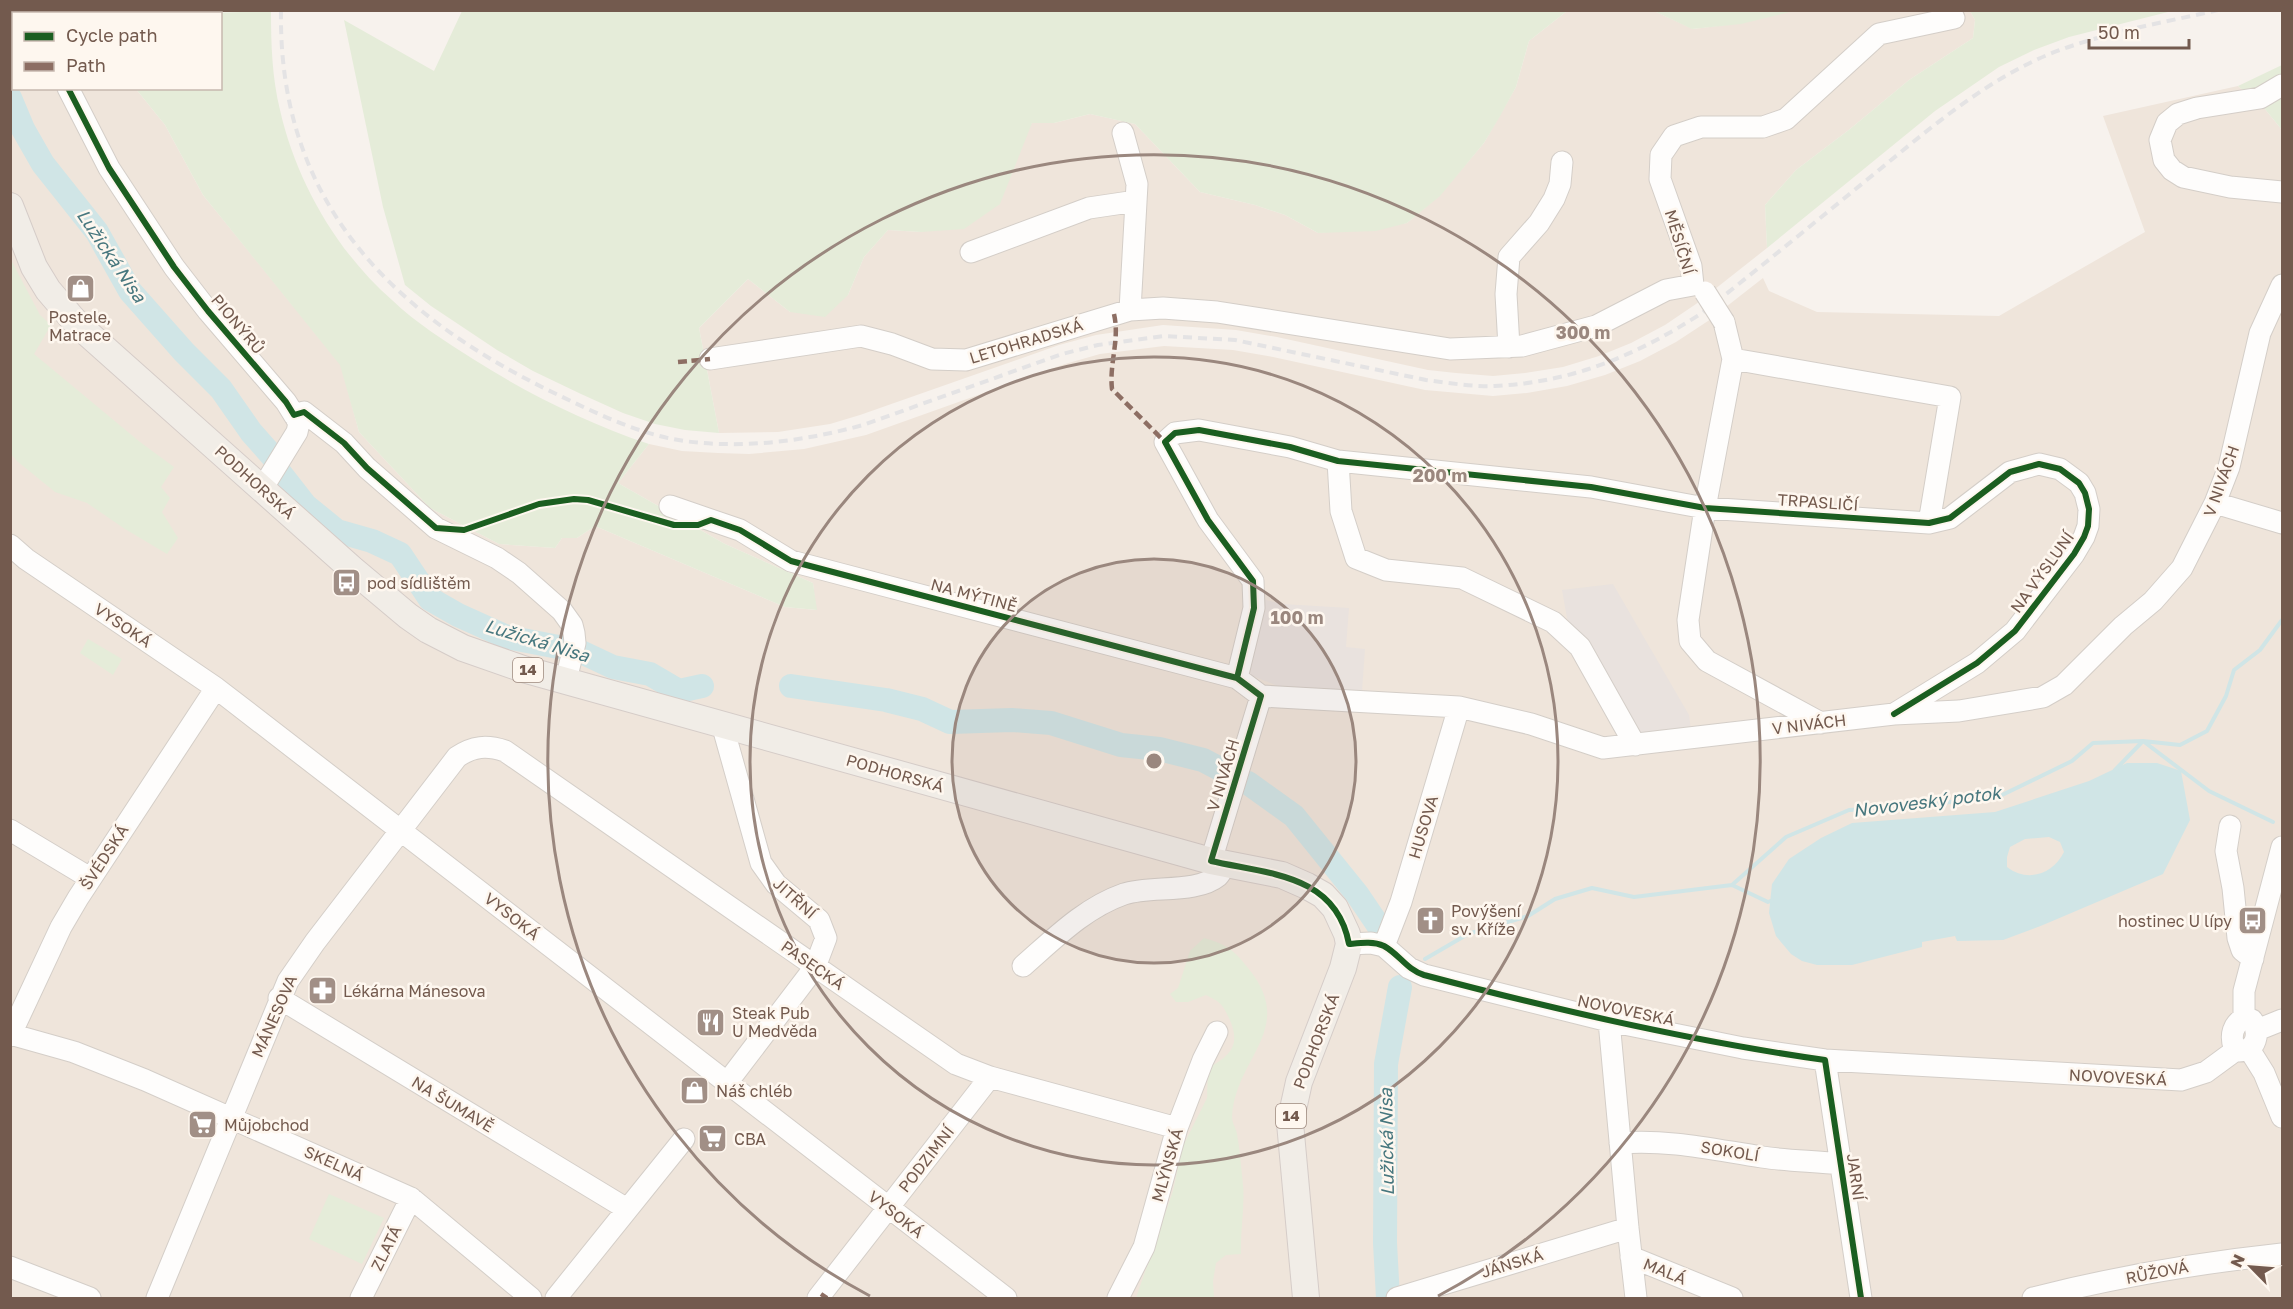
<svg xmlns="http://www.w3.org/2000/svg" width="2293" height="1309" font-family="'Golos Text',sans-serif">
<rect width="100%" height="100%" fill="#f7f2ed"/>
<!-- residential -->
<path fill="#efe5db" d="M 1571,10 L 1654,11 L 1693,29 L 1741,23 L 1794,10 L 1970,11 L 1975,20 L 1973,38 L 1909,80 L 1850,129 L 1796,170 L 1765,205 L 1767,248 L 1696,304 L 1665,325 L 1631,343 L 1599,356 L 1563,367 L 1525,373 L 1493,376 L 1456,373 L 1428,370 L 1277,337 L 1236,330 L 1163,325 L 1096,335 L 1059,345 L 860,415 L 830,424 L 778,432 L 719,433 L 699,328 L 748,279 L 790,312 L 848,295 L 864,257 L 888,230 L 921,232 L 1032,123 L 1054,123 L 1090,114 L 1135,124 L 1200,192 L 1255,205 L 1285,215 L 1318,233 L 1407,223 L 1440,195 L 1484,143 L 1516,87 L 1529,41 L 1567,11 Z
M 10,11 L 90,11 L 92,13 L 14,14 L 14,88 L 136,89 L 165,125 L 203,195 L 341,365 L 359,432 L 430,508 L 499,544 L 555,548 L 562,538 L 577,538 L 595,526 L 785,607 L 816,610 L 813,583 L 725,544 L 618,483 L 649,444 L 682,451 L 718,453 L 749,454 L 804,449 L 866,435 L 1065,364 L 1100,354 L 1164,346 L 1233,350 L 1273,357 L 1425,390 L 1493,396 L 1527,393 L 1567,386 L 1605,375 L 1640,361 L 1676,342 L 1708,321 L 1763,278 L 1769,291 L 1817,312 L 1999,316 L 2145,232 L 2103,116 L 2238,86 L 2264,108 L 2282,130 L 2282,1298 L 11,1298 Z"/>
<!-- industrial -->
<path fill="#e9e2de" d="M 1613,584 L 1689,715 L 1691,730 L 1637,736 L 1567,618 L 1562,590 Z
M 1262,599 L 1283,604 L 1349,608 L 1346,647 L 1365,649 L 1362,691 L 1278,686 L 1242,672 Z"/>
<!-- green -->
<path fill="#e5ecd9" d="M 204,10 L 209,13 L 271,11 C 271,44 272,77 280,110 C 296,181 337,252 392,300 C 416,323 445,341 473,359 C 528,394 587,423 649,444 L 618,483 L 725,544 L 813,583 L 817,610 L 785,607 L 595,526 L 577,538 L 562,538 L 555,548 L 499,544 L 430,508 L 359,432 L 340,365 L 203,195 L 165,125 L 136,89 L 220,88 L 220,14 L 92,14 L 90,11 Z
M 462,11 L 1571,11 L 1567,11 L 1529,41 L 1516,87 L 1499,118 L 1484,143 L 1440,196 L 1407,223 L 1376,231 L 1318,233 L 1285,215 L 1255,205 L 1200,192 L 1135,124 L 1090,114 L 1054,123 L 1032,123 L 1000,204 L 964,229 L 921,232 L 888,230 L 864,257 L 848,295 L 825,317 L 790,312 L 748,279 L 699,328 L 719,433 L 685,430 L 655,424 L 623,413 L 581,394 L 533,371 L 497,350 L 431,306 L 405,285 L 383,207 L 344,20 L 434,71 Z
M 1654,11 L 1794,11 L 1741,24 L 1692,29 Z
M 1970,11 L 2172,11 L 2069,37 L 2034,50 L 1999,67 L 1935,111 L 1767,248 L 1765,205 L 1796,170 L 1850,129 L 1909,80 L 1973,38 L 1975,20 Z
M 2282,65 L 2282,130 L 2264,108 L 2238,86 Z
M 10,258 L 40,315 L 51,325 L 34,354 L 140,442 L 174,467 L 161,487 L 170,498 L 162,512 L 178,538 L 167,554 L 125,529 L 87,503 L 55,492 L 17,461 L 11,454 Z
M 88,639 L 122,659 L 113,675 L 80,653 Z
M 1204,938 C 1226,944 1234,950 1248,968 C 1298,1029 1235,1057 1232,1117 C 1232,1123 1236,1128 1237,1134 C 1240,1150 1241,1168 1243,1185 C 1245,1208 1240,1230 1241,1254 L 1226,1255 L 1216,1263 L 1213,1281 L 1214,1298 L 1136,1298 L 1173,1191 L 1182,1148 L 1207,1098 L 1208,1068 C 1232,1055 1241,1044 1229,1018 C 1222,1003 1220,1002 1206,995 L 1188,1002 L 1176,1002 L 1170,994 L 1178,988 L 1190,951 Z
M 329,1194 L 384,1218 L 362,1264 L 309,1239 Z"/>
<!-- water -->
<path fill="#d0e5e6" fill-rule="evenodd" d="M 2127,763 L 2157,763 L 2181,771 L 2190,820 L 2163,874 L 2043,925 L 2003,940 L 1957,941 L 1955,936 L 1922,942 L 1922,947 L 1852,965 L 1817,965 L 1802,961 L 1791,954 L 1776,936 L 1769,913 L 1772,884 L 1789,859 L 1821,838 L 1852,823 L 1995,812 L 2089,781 ZM 2049,837 L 2060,842 L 2064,852 C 2053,874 2028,883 2007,867 L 2007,857 L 2010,847 L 2025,839 Z"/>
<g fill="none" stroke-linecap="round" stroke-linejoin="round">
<!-- stream -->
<path stroke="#d0e5e6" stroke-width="4" d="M 2115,770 L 2143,741 L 2209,791 L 2273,822
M 1732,885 L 1768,902 L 1773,900
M 1425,959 L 1468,934 L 1528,916 L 1555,899 L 1592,888 L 1634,897 L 1732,885 L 1786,837 L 1849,810 L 1908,807 L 2000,796 L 2072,761 L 2093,743 L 2143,741 L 2180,745 L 2207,731 L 2226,696 L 2234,670 L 2260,650 L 2282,620"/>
<!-- river -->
<path stroke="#d0e5e6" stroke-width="24" d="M 10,38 L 14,23
M 10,98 L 23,129 L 43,164 L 97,232 L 130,291 L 184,352 L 221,389 L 251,432 L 274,458
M 280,473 L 305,505 L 337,531 L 372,541 L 400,554 L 430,599 L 458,615 L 507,637 L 579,651 L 613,667 L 650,674 L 679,691 L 702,686
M 791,686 L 886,700 L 922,709 L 950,722 L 1012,720 L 1051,723 L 1121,745 L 1159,749 L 1203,760 L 1224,771
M 1248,783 L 1294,816 L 1357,894 L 1378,925
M 1388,1298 L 1385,1243 L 1386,1064 L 1400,987"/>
<defs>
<path id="minor" d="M 41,10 L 42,14
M 10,70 L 14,70
M 2282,85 L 2260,98 L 2197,108 L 2178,114 L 2167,123 L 2160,140 L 2164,160 L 2172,170 L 2183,177 L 2230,187 L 2282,192
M 68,88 L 109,168 L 174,267 L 208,311 L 286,402 L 299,423 L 297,432 L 262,489
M 1123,133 L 1137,184 L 1130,310
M 971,252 L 1089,208 L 1136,201
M 1693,285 L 1691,266 L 1660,179 L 1661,155 L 1674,136 L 1701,127 L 1763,127 L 1786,119 L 1879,34 L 1954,18
M 1724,322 L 1733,359 L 1705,508 L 1688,620 L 1690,641 L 1707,661 L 1821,723
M 1509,347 L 1506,294 L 1509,257 L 1539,223 L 1554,199 L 1560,184 L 1562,162
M 710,359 L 861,336 L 892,344 L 932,359 L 966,360 L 1130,310 L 1163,308 L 1217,312 L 1450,349 L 1522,346 L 1596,326 L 1666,290 L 1693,285
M 1733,359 L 1950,397 L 1929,523
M 294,415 L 304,412 L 344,443 L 367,468 L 436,528 L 497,558 L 519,573 L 562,611 L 572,625 L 574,633 L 575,643 L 566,680
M 1338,461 L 1341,511 L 1356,558 L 1386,570 L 1462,578 L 1553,622 L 1580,647 L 1635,745
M 2215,503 L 2282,523
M 670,506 L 740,530 L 791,561 L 1237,678 L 1261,696
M 10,545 L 26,559 L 216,688 L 1006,1298
M 1237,678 L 1254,608 L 1253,581 L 1208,520 L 1165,442 L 1175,433 L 1199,430 L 1290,447 L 1338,461 L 1591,487 L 1705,508 L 1929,523 L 1950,518 L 2010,472 L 2039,464 L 2060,469 L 2079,483 L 2085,493 L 2089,509 L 2088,526 L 2084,537 L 2074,554 L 2015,631 L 1977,663 L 1894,714
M 1261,696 L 1459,707 L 1531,724 L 1603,748 L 1894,714 L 1959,711 L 2043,697 L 2064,685 L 2123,626 L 2153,601 L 2182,568 L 2215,503 L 2229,467 L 2260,333 L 2282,285
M 722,724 L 761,863 L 776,884 L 819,920 L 826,938 L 815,967 L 726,1084
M 2230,826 L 2226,851 L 2233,888 L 2238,938 L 2242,950 L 2253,959
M 10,830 L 90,878
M 1211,861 L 1261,696
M 1349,944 L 1371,943 L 1384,946 L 1409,968 L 1424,975 L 1609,1021 L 1743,1048 L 1825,1060 L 2181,1080 L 2206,1072 L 2236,1050
M 1384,946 L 1401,902 L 1459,707
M 1023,966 C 1054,939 1084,908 1124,894 C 1150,885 1196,894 1218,876 C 1221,873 1223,868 1225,864
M 279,998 L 627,1209
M 2244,1018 L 2244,991 L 2282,847
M 2244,1018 L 2252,1020 C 2260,1033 2257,1051 2239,1051 L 2234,1047 C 2230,1035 2233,1024 2244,1018 Z
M 1609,1021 L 1628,1228 L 1636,1298
M 2257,1030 L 2282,1020
M 10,1034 L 74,1052 L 145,1080 L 411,1198 L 531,1298
M 10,1036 L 61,927 L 78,898 L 216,688
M 2249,1049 L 2264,1073 L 2282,1117
M 1825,1060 L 1861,1298
M 1620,1143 C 1669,1139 1715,1150 1762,1157 C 1788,1161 1815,1161 1841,1164
M 1631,1257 L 1732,1298
M 10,1267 L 90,1298
M 157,1298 L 288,981 L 315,942 L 457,757 C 473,746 487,745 505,751 L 956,1064 L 990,1077 L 1177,1128
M 361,1298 L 411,1198
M 556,1298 L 684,1139
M 818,1298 L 990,1077
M 1118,1298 L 1144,1247 L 1177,1128 L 1203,1060 L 1217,1032
M 1397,1298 L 1628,1228
M 2033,1298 C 2115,1277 2198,1263 2282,1254"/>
<path id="major" d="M 10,206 L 34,267 L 48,290 L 77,324 L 352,569 L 408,616 L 428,630 L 463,648 L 523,669 L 1211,861 L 1282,875 L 1307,886 L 1323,895 L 1335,908 L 1347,934 L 1349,944 L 1343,968 L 1299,1082 L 1290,1123 L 1306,1298"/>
</defs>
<!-- minor casing -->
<use href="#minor" stroke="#d4cec8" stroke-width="23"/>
<!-- major casing -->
<use href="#major" stroke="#d5ccc8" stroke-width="28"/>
<!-- minor -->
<use href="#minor" stroke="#fefdfc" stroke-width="21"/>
<!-- major -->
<use href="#major" stroke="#f1ede7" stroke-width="26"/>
<!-- rail -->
<path stroke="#e4e3e4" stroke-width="4" stroke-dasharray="9 6" stroke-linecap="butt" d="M 281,10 C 278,201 390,313 552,392 C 594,412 637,434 684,441 C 744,449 805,441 863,425 L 1062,354 L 1098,345 L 1164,336 L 1235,340 L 1426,380 C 1449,383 1473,387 1495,386 C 1574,382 1637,355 1702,313 C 1762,266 1820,218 1879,170 C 1929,129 1978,87 2038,59 C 2094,34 2158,24 2218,10"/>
<defs>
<path id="minor-bridge" d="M 1705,292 L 1724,322"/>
</defs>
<!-- minor-bridge casing -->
<use href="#minor-bridge" stroke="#d4cec8" stroke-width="23" stroke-linecap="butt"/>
<!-- minor-bridge -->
<use href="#minor-bridge" stroke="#fefdfc" stroke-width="21"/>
<!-- quiet -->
<path stroke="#8d6e63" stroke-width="4.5" stroke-dasharray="9 4.5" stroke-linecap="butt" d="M 1114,314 C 1120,340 1109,363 1112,389 L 1165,442
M 678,362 L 710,359
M 821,1294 L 827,1298"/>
<defs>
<path id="cycleway" d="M 68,88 L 109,168 L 174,267 L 208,311 L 286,402 L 294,415 L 304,412 L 344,443 L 367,468 L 436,528 L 464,530 L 539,504 L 574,499 L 588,500 L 674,525 L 698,525 L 711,520 L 740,530 L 791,561 L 1237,678 L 1261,696 L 1211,861 C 1268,874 1336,874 1349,944 C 1360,943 1373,941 1384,946 C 1399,954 1407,970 1424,975 C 1556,1010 1690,1041 1825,1060 L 1861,1298
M 1237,678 L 1254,608 L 1253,581 L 1208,520 L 1165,442 L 1175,433 L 1199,430 L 1290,447 L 1338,461 L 1591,487 L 1705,508 L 1929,523 L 1950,518 L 2010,472 L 2039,464 L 2060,469 L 2079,483 L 2085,493 L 2089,509 L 2088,526 L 2084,537 L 2074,554 L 2015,631 L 1977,663 L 1894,714"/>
</defs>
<!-- cycleway casing -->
<use href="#cycleway" stroke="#fef7ef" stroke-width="10"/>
<!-- cycleway -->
<use href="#cycleway" stroke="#1b5e20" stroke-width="6"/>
</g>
<!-- distance rings -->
<circle cx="1154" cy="761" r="202" fill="#9a877e" fill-opacity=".12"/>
<g fill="none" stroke="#9a877e" stroke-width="3">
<circle cx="1154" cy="761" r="202"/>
<circle cx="1154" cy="761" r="404"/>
<path d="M870 1296A606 606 0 1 1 1438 1296"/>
</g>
<!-- icons -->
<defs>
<symbol id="shop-square" viewBox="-11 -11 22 22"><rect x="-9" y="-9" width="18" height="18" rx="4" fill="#a18f86" stroke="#fef7ef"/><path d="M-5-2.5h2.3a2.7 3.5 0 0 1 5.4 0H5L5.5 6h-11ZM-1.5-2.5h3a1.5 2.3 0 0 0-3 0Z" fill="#fff"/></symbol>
<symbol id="bus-square" viewBox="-11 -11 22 22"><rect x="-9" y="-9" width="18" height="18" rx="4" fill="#a18f86" stroke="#fef7ef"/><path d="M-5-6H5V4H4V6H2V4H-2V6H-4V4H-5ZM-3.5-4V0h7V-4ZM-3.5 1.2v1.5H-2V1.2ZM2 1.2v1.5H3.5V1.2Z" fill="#fff"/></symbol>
<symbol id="church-square" viewBox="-11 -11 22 22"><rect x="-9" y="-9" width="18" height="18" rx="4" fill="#a18f86" stroke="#fef7ef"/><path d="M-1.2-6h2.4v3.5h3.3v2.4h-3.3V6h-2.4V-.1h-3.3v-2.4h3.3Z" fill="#fff"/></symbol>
<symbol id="pharmacy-square" viewBox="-11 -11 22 22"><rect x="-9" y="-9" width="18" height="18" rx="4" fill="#a18f86" stroke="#fef7ef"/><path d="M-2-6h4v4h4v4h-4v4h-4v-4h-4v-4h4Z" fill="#fff"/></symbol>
<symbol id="restaurant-square" viewBox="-11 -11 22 22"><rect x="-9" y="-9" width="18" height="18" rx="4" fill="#a18f86" stroke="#fef7ef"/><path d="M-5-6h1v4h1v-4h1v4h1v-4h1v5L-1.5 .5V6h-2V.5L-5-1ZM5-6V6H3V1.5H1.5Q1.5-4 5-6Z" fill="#fff"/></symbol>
<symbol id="supermarket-square" viewBox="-11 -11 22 22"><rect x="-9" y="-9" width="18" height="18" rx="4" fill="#a18f86" stroke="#fef7ef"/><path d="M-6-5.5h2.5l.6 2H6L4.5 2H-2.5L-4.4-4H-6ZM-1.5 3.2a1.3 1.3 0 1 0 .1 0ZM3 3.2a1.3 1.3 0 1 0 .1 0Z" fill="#fff"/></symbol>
</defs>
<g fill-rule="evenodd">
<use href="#shop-square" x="64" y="272" width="33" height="33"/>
<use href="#bus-square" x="330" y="566" width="33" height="33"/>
<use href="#church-square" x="1414" y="904" width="33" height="33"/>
<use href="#bus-square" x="2236" y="904" width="33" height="33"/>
<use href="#pharmacy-square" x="306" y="974" width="33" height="33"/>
<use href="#restaurant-square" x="694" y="1006" width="33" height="33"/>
<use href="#shop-square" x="678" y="1074" width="33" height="33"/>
<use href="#supermarket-square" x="186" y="1108" width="33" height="33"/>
<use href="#supermarket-square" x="696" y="1122" width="33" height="33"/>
</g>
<g text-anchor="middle" stroke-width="5" stroke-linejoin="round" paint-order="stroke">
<!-- shield labels -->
<g fill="#fef7ef" stroke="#9d897e" stroke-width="1.5">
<rect x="513" y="658" width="30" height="24" rx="4.5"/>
<rect x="1276" y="1104" width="30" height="24" rx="4.5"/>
</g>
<g font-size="15" font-weight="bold" fill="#735a4e">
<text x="528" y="675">14</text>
<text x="1291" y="1121">14</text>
</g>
<!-- street labels -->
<g font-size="16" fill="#735a4e" stroke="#fef7ef">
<text transform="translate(1680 242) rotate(73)" y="6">MĚSÍČNÍ</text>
<text transform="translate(238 324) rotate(50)" y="6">PIONÝRŮ</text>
<text transform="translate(1026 341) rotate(-17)" y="6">LETOHRADSKÁ</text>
<text transform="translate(2221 481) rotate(-70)" y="6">V NIVÁCH</text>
<text transform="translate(255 482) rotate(42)" y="6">PODHORSKÁ</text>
<text transform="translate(1818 502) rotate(4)" y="6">TRPASLIČÍ</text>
<text transform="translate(2042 572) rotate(-54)" y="6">NA VÝSLUNÍ</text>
<text transform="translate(974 595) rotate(15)" y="6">NA MÝTINĚ</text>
<text transform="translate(123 625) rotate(34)" y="6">VYSOKÁ</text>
<text transform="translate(1809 724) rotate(-7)" y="6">V NIVÁCH</text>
<text transform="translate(895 773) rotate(16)" y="6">PODHORSKÁ</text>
<text transform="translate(1223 775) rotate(-73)" y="6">V NIVÁCH</text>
<text transform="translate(1423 827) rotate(-73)" y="6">HUSOVA</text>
<text transform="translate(104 857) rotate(-57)" y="6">ŠVÉDSKÁ</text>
<text transform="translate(795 898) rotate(42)" y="6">JITŘNÍ</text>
<text transform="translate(512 916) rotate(38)" y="6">VYSOKÁ</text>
<text transform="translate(813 965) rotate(35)" y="6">PASECKÁ</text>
<text transform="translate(1626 1010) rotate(12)" y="6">NOVOVESKÁ</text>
<text transform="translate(274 1016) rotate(-66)" y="6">MÁNESOVA</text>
<text transform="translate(1316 1041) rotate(-69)" y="6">PODHORSKÁ</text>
<text transform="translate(2118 1077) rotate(3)" y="6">NOVOVESKÁ</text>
<text transform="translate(453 1104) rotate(31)" y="6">NA ŠUMAVĚ</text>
<text transform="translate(1730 1151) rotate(9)" y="6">SOKOLÍ</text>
<text transform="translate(926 1159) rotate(-52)" y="6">PODZIMNÍ</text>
<text transform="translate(334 1163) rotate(24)" y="6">SKELNÁ</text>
<text transform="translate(1167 1165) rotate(-74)" y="6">MLÝNSKÁ</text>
<text transform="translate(1856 1177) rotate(82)" y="6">JARNÍ</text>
<text transform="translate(896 1214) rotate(38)" y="6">VYSOKÁ</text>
<text transform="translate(386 1248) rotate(-64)" y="6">ZLATÁ</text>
<text transform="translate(1512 1263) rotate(-17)" y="6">JÁNSKÁ</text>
<text transform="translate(1665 1271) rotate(22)" y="6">MALÁ</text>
<text transform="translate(2157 1272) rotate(-11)" y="6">RŮŽOVÁ</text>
</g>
<!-- poi labels -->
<g font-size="16" fill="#735a4e" stroke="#fef7ef" text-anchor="start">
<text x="80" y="323" text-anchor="middle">Postele,<tspan x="80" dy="18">Matrace</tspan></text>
<text x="367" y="589">pod sídlištěm</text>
<text x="1451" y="917">Povýšení<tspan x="1451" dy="18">sv. Kříže</tspan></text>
<text x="2232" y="927" text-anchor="end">hostinec U lípy</text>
<text x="343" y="997">Lékárna Mánesova</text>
<text x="732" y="1019">Steak Pub<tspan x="732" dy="18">U Medvěda</tspan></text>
<text x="716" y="1097">Náš chléb</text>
<text x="224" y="1131">Můjobchod</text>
<text x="734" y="1145">CBA</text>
</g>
<!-- water labels -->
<g font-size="18" font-style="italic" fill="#47777e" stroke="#fef7ef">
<text transform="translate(111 256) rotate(56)" y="6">Lužická Nisa</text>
<text transform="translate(537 641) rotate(17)" y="6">Lužická Nisa</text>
<text transform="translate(1927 802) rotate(-7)" y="6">Novoveský potok</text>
<text transform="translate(1387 1142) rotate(-91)" y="6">Lužická Nisa</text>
</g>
</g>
<circle cx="1154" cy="761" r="9" fill="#9a877e" stroke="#fef7ef" stroke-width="3"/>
<g font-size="18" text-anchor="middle" font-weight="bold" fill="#9a877e" stroke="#fef7ef" stroke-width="5" stroke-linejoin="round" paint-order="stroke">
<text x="1583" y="339">300 m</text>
<text x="1440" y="482">200 m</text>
<text x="1297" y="624">100 m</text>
</g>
<!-- border -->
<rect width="2293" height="1309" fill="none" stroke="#735a4e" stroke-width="24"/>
<!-- legend -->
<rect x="12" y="12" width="210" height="78" fill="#fef7ef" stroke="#c6b8af" stroke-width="1.5"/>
<rect x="24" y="32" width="30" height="9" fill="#1b5e20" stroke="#c6b8af" stroke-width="1.5"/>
<text x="66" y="42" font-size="18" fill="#735a4e">Cycle path</text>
<rect x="24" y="62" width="30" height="9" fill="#8d6e63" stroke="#c6b8af" stroke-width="1.5"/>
<text x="66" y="72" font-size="18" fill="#735a4e">Path</text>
<!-- north arrow -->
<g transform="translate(2251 1267) rotate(295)" stroke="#fef7ef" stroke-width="4.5" paint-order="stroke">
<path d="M0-4.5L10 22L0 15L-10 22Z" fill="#735a4e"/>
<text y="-9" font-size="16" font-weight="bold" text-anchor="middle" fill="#735a4e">N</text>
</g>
<!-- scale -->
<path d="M2089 39v9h100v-9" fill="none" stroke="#735a4e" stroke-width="3"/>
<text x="2098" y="39" font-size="18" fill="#735a4e" stroke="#fef7ef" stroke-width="4.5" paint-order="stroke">50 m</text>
</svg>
